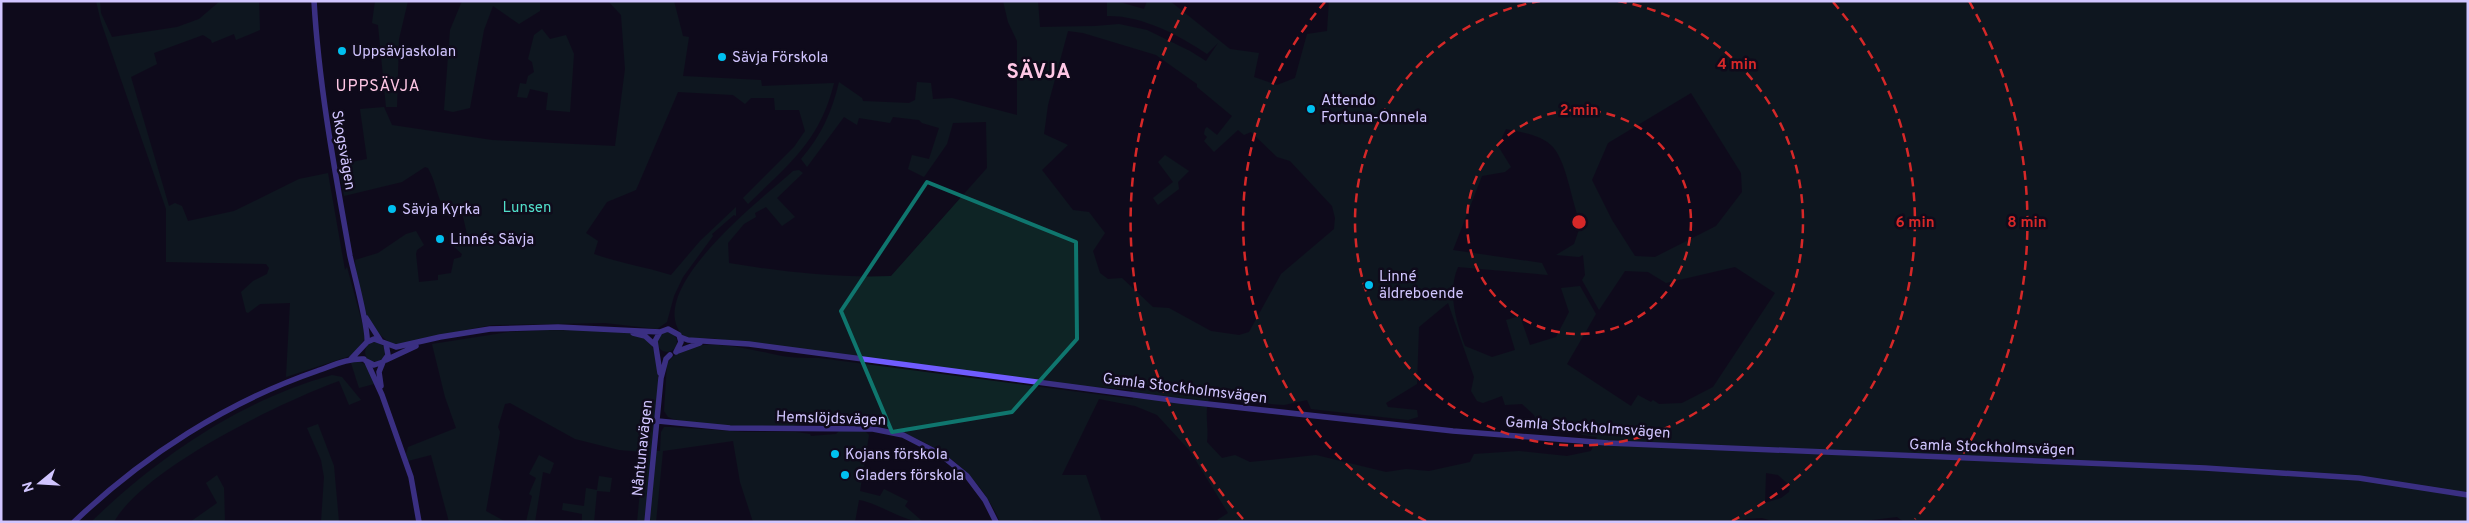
<svg xmlns="http://www.w3.org/2000/svg" width="2469" height="523" font-family="Overpass,sans-serif">
<rect width="100%" height="100%" fill="#0f0b1b"/>
<!-- green -->
<path fill="#0e2425" fill-rule="evenodd" d="M 96,1 L 100,1 L 101,13 L 112,37 L 177,27 L 199,19 L 220,1 L 259,1 L 260,30 L 236,40 L 234,34 L 212,43 L 211,40 L 203,35 L 154,53 L 157,64 L 131,77 L 169,206 L 175,203 L 182,206 L 188,221 L 234,211 L 299,179 L 328,173 L 345,270 L 347,267 L 366,337 L 353,355 L 286,377 L 290,303 L 260,304 L 248,313 L 246,312 L 241,292 L 253,281 L 267,274 L 269,268 L 266,264 L 166,262 L 166,209 L 101,22 Z
M 375,1 L 408,1 L 399,39 L 397,107 L 386,107 L 378,25 L 372,23 Z
M 462,1 L 540,1 L 540,11 L 519,24 L 493,6 L 484,30 L 470,108 L 453,112 L 444,110 L 450,30 Z
M 608,1 L 674,1 L 683,36 L 689,37 L 683,76 L 761,80 L 762,86 L 834,83 C 820,141 789,164 748,204 L 743,198 L 794,147 L 805,131 L 799,110 L 775,110 L 774,98 L 751,98 L 745,104 L 733,95 L 678,92 L 636,190 L 607,202 L 586,233 L 598,241 L 594,254 C 620,263 645,267 671,275 L 700,241 L 736,207 L 736,216 L 734,215 L 712,234 L 713,236 L 683,277 L 674,296 L 667,322 L 657,329 L 605,323 L 492,325 L 434,336 L 396,346 C 365,331 356,293 355,260 L 378,253 L 406,234 L 416,231 L 424,245 L 417,250 L 416,254 L 419,282 L 438,280 L 438,275 L 451,273 L 454,259 L 461,257 L 462,254 L 452,245 L 467,234 L 461,208 L 455,205 L 444,209 C 436,194 436,182 428,168 L 425,167 L 402,182 L 344,196 L 339,168 L 341,164 L 367,159 L 360,109 L 384,107 L 392,125 L 492,140 L 615,146 L 625,69 L 621,15 Z
M 1003,1 L 1038,1 L 1040,27 L 1095,26 L 1119,24 L 1147,30 L 1190,51 L 1206,61 L 1218,43 L 1207,54 C 1179,35 1141,15 1107,16 L 1107,1 L 1116,1 L 1144,9 L 1147,1 L 1170,1 L 1230,49 L 1259,53 L 1254,77 L 1277,85 L 1295,78 L 1307,34 L 1327,31 L 1329,1 L 2468,1 L 2468,522 L 1904,522 L 1897,517 L 1855,522 L 1776,522 L 1762,518 L 1746,519 L 1737,522 L 1214,522 L 1228,513 L 1190,451 L 1157,415 L 1135,406 L 1099,399 L 1062,475 L 1086,475 L 1102,522 L 1033,520 L 1032,522 L 1000,522 C 978,471 935,440 882,427 C 877,426 874,424 868,423 L 865,425 C 846,425 830,422 812,422 C 806,422 800,425 793,426 C 769,427 688,427 668,417 L 664,411 L 667,364 C 688,331 746,349 777,355 C 790,358 805,358 819,358 L 1133,399 L 1132,390 L 1082,386 L 710,338 L 691,339 L 682,335 C 644,289 763,198 793,171 L 799,170 L 803,173 L 777,198 L 795,217 L 782,226 L 766,207 L 755,213 L 756,217 L 744,224 L 728,243 L 729,263 C 783,272 836,278 891,276 L 987,168 L 986,122 L 953,123 L 947,144 L 924,177 L 908,169 L 912,155 L 929,159 L 939,128 L 922,123 L 919,120 L 893,117 L 890,123 L 859,118 L 857,125 L 844,117 L 807,167 L 801,159 C 821,136 832,112 839,82 L 862,98 L 863,101 L 909,103 L 915,100 L 917,82 L 931,83 L 933,99 L 952,98 L 1017,115 L 1017,41 L 1008,22 ZM 1068,31 L 1083,33 L 1156,55 L 1197,84 L 1197,87 L 1232,116 L 1217,135 L 1207,127 L 1205,129 L 1204,134 L 1207,137 L 1204,141 L 1214,152 L 1238,130 L 1244,135 L 1251,132 L 1277,157 L 1290,161 L 1332,206 L 1335,218 L 1334,229 L 1281,274 L 1249,332 L 1239,335 L 1211,331 L 1169,308 L 1153,307 L 1122,278 L 1108,279 L 1100,273 L 1093,251 L 1105,233 L 1089,212 L 1073,210 L 1042,170 L 1068,145 L 1044,134 L 1048,105 ZM 1691,93 L 1741,173 L 1742,192 L 1716,226 L 1655,257 L 1635,256 L 1612,220 L 1592,180 L 1608,143 ZM 1506,129 C 1521,132 1543,135 1553,147 C 1568,165 1571,202 1581,224 L 1574,244 L 1556,255 L 1579,257 L 1583,255 L 1585,275 L 1582,280 L 1599,310 L 1625,271 L 1648,272 L 1666,283 L 1735,267 L 1775,293 L 1713,387 L 1682,403 L 1659,404 L 1653,400 L 1651,402 L 1638,395 L 1631,406 L 1567,364 L 1596,314 L 1580,286 L 1561,288 L 1569,312 L 1556,337 L 1530,345 L 1520,316 L 1506,320 L 1515,350 L 1492,357 L 1465,346 C 1456,321 1447,292 1458,267 L 1548,275 L 1542,263 L 1453,250 L 1482,176 L 1505,172 L 1511,167 L 1498,146 ZM 1448,303 L 1474,377 L 1471,391 L 1477,401 L 1483,403 L 1502,396 L 1505,405 L 1522,404 L 1534,415 L 1540,430 L 1572,430 L 1583,435 L 1597,437 L 1591,451 L 1567,456 L 1519,451 L 1474,454 L 1470,462 L 1429,471 L 1406,469 L 1386,472 L 1316,455 L 1250,462 L 1235,455 L 1222,458 L 1207,442 C 1209,427 1204,413 1209,399 L 1284,405 L 1307,400 L 1311,409 L 1408,420 L 1418,417 L 1417,410 L 1388,407 L 1386,403 L 1417,384 L 1419,327 ZM 1766,473 L 1778,475 L 1790,486 L 1789,492 L 1781,498 L 1765,503 Z
M 542,29 L 550,39 L 566,35 L 574,54 L 570,112 L 546,110 L 548,93 L 530,89 L 527,98 L 517,97 L 520,83 L 526,84 L 528,76 L 534,72 L 532,62 L 528,59 L 534,35 Z
M 1165,155 L 1189,171 L 1178,182 L 1179,189 L 1158,205 L 1153,198 L 1173,182 L 1158,162 Z
M 548,330 C 572,331 622,327 643,337 C 669,349 655,427 652,451 L 660,451 L 661,432 L 664,427 L 671,427 L 745,432 L 796,432 L 810,434 L 811,436 L 836,434 L 839,431 L 865,431 L 869,435 L 860,491 L 880,496 L 884,489 L 908,501 L 905,506 L 922,521 C 905,523 879,503 859,500 L 855,522 L 753,522 L 740,482 L 733,441 L 663,451 L 656,522 L 637,522 L 644,452 L 619,450 L 575,439 L 510,403 L 505,404 L 498,427 L 500,432 L 486,511 L 506,522 L 449,522 L 431,455 L 408,461 L 406,454 L 408,447 L 456,428 L 445,397 L 432,344 L 509,332 Z
M657 342a10 10 0 1 1 20 0a10 10 0 1 1-20 0Z
M365 352a10 10 0 1 1 20 0a10 10 0 1 1-20 0Z
M 356,361 C 368,362 372,374 374,384 L 359,388 L 351,363 Z
M 332,375 L 342,377 L 361,400 L 349,405 L 339,381 C 281,402 144,468 114,522 L 91,522 C 158,457 241,400 332,375 Z
M 318,424 L 334,466 L 339,522 L 321,522 L 324,477 L 321,460 L 307,428 Z
M 539,455 L 554,463 L 550,474 L 543,472 L 535,522 L 526,522 L 532,496 L 529,494 L 536,478 L 529,474 Z
M 217,475 L 224,488 L 225,522 L 190,522 L 217,503 L 206,483 Z
M 599,476 L 612,478 L 610,492 L 597,491 L 594,522 L 582,522 L 582,514 L 562,510 L 563,503 L 584,506 L 586,488 L 597,490 Z"/>
<g fill="none" stroke-linecap="round" stroke-linejoin="round">
<!-- secondary -->
<path stroke="#705cff" stroke-width="5.5" d="M 314,1 C 319,87 335,172 350,256 C 354,274 369,329 367,342
M 366,318 L 380,340
M 633,333 L 645,336 L 655,345
M 680,337 L 688,340 L 749,344 L 1180,401 L 1453,431 L 1608,443 L 2205,468 L 2359,478 L 2468,495
M 678,351 L 700,343
M 351,359 L 367,342 L 374,339 L 396,347 L 440,337 L 490,329 L 558,327 L 660,332
M 386,360 L 416,346
M 366,361 L 374,365 L 383,362 L 388,355 L 386,344
M 367,362 L 382,395 L 411,477 L 419,522
M 660,373 L 655,341 L 660,332 L 668,329 L 679,335 L 681,342 L 676,352
M 381,386 L 379,372 L 383,362
M 658,421 L 730,428 L 873,429 L 903,435 L 940,454 L 967,476 L 985,500 L 996,522
M 74,522 C 143,456 227,402 317,371 C 332,366 348,358 364,359
M 647,522 L 661,378 L 666,359 L 670,355"/>
</g>
<!-- marked area -->
<path d="M0 0H2469V523H0ZM 927,182 L 1076,242 L 1077,339 L 1012,412 L 892,432 L 841,311 Z" fill="#0f0b1b" fill-opacity=".55" fill-rule="evenodd"/>
<path fill="none" stroke="#0f766e" stroke-width="4" stroke-linejoin="round" d="M 927,182 L 1076,242 L 1077,339 L 1012,412 L 892,432 L 841,311 Z"/>
<!-- distance rings -->
<g fill="none" stroke="#d62828" stroke-width="2.5" stroke-dasharray="9 6">
<circle cx="1579" cy="222" r="112"/>
<path d="M1618 1A224 224 0 1 1 1540 1"/>
<path d="M1426 521A336 336 0 0 1 1325 2M1833 2A336 336 0 0 1 1732 521"/>
<path d="M1243 519A448 448 0 0 1 1189 1M1969 1A448 448 0 0 1 1915 519"/>
</g>
<!-- markers -->
<g fill="#00c0f0" stroke="#0f0b1b" stroke-width="2">
<circle cx="342" cy="51" r="5"/>
<circle cx="722" cy="57" r="5"/>
<circle cx="1311" cy="109" r="5"/>
<circle cx="392" cy="209" r="5"/>
<circle cx="440" cy="239" r="5"/>
<circle cx="1369" cy="285" r="5"/>
<circle cx="835" cy="454" r="5"/>
<circle cx="845" cy="475" r="5"/>
</g>
<g text-anchor="middle" stroke-width="5" stroke-linejoin="round" paint-order="stroke">
<!-- poi labels -->
<g font-size="15" fill="#d1c5ff" stroke="#0f0b1b" text-anchor="start">
<text x="352" y="56">Uppsävjaskolan</text>
<text x="732" y="62">Sävja Förskola</text>
<text x="1321" y="105">Attendo<tspan x="1321" dy="17">Fortuna-Onnela</tspan></text>
<text x="402" y="214">Sävja Kyrka</text>
<text x="450" y="244">Linnés Sävja</text>
<text x="1379" y="281">Linné<tspan x="1379" dy="17">äldreboende</tspan></text>
<text x="845" y="459">Kojans förskola</text>
<text x="855" y="480">Gladers förskola</text>
</g>
<!-- street labels -->
<g font-size="15" fill="#d1c5ff" stroke="#0f0b1b">
<text transform="translate(344 150) rotate(80)" y="5">Skogsvägen</text>
<text transform="translate(1185 388) rotate(7)" y="5">Gamla Stockholmsvägen</text>
<text transform="translate(831 418) rotate(2)" y="5">Hemslöjdsvägen</text>
<text transform="translate(1588 427) rotate(4)" y="5">Gamla Stockholmsvägen</text>
<text transform="translate(1992 447) rotate(2)" y="5">Gamla Stockholmsvägen</text>
<text transform="translate(642 448) rotate(-84)" y="5">Nåntunavägen</text>
</g>
<!-- park labels -->
<g font-size="15" fill="#51dec9" stroke="#0f0b1b">
<text x="527" y="212">Lunsen</text>
</g>
<!-- neighbourhood labels -->
<g font-size="16" letter-spacing="1" fill="#ffc7e5" stroke="#0f0b1b">
<text x="378" y="91">UPPSÄVJA</text>
</g>
<!-- district labels -->
<g font-size="20" font-weight="bold" letter-spacing="1" fill="#ffc7e5" stroke="#0f0b1b">
<text x="1039" y="78">SÄVJA</text>
</g>
</g>
<circle cx="1579" cy="222" r="8" fill="#d62828" stroke="#0f0b1b" stroke-width="2.5"/>
<g font-size="15" text-anchor="middle" font-weight="bold" fill="#d62828" stroke="#0f0b1b" stroke-width="5" stroke-linejoin="round" paint-order="stroke">
<text x="1737" y="69">4 min</text>
<text x="1579" y="115">2 min</text>
<text x="1915" y="227">6 min</text>
<text x="2027" y="227">8 min</text>
</g>
<!-- border -->
<rect width="2469" height="523" fill="none" stroke="#d1c5ff" stroke-width="5"/>
<!-- north arrow -->
<g transform="translate(40 483) rotate(252)" stroke="#0f0b1b" stroke-width="4" paint-order="stroke">
<path d="M0-4L9 19L0 12L-9 19Z" fill="#d1c5ff"/>
<text y="-8" font-size="14" font-weight="bold" text-anchor="middle" fill="#d1c5ff">N</text>
</g>
</svg>
